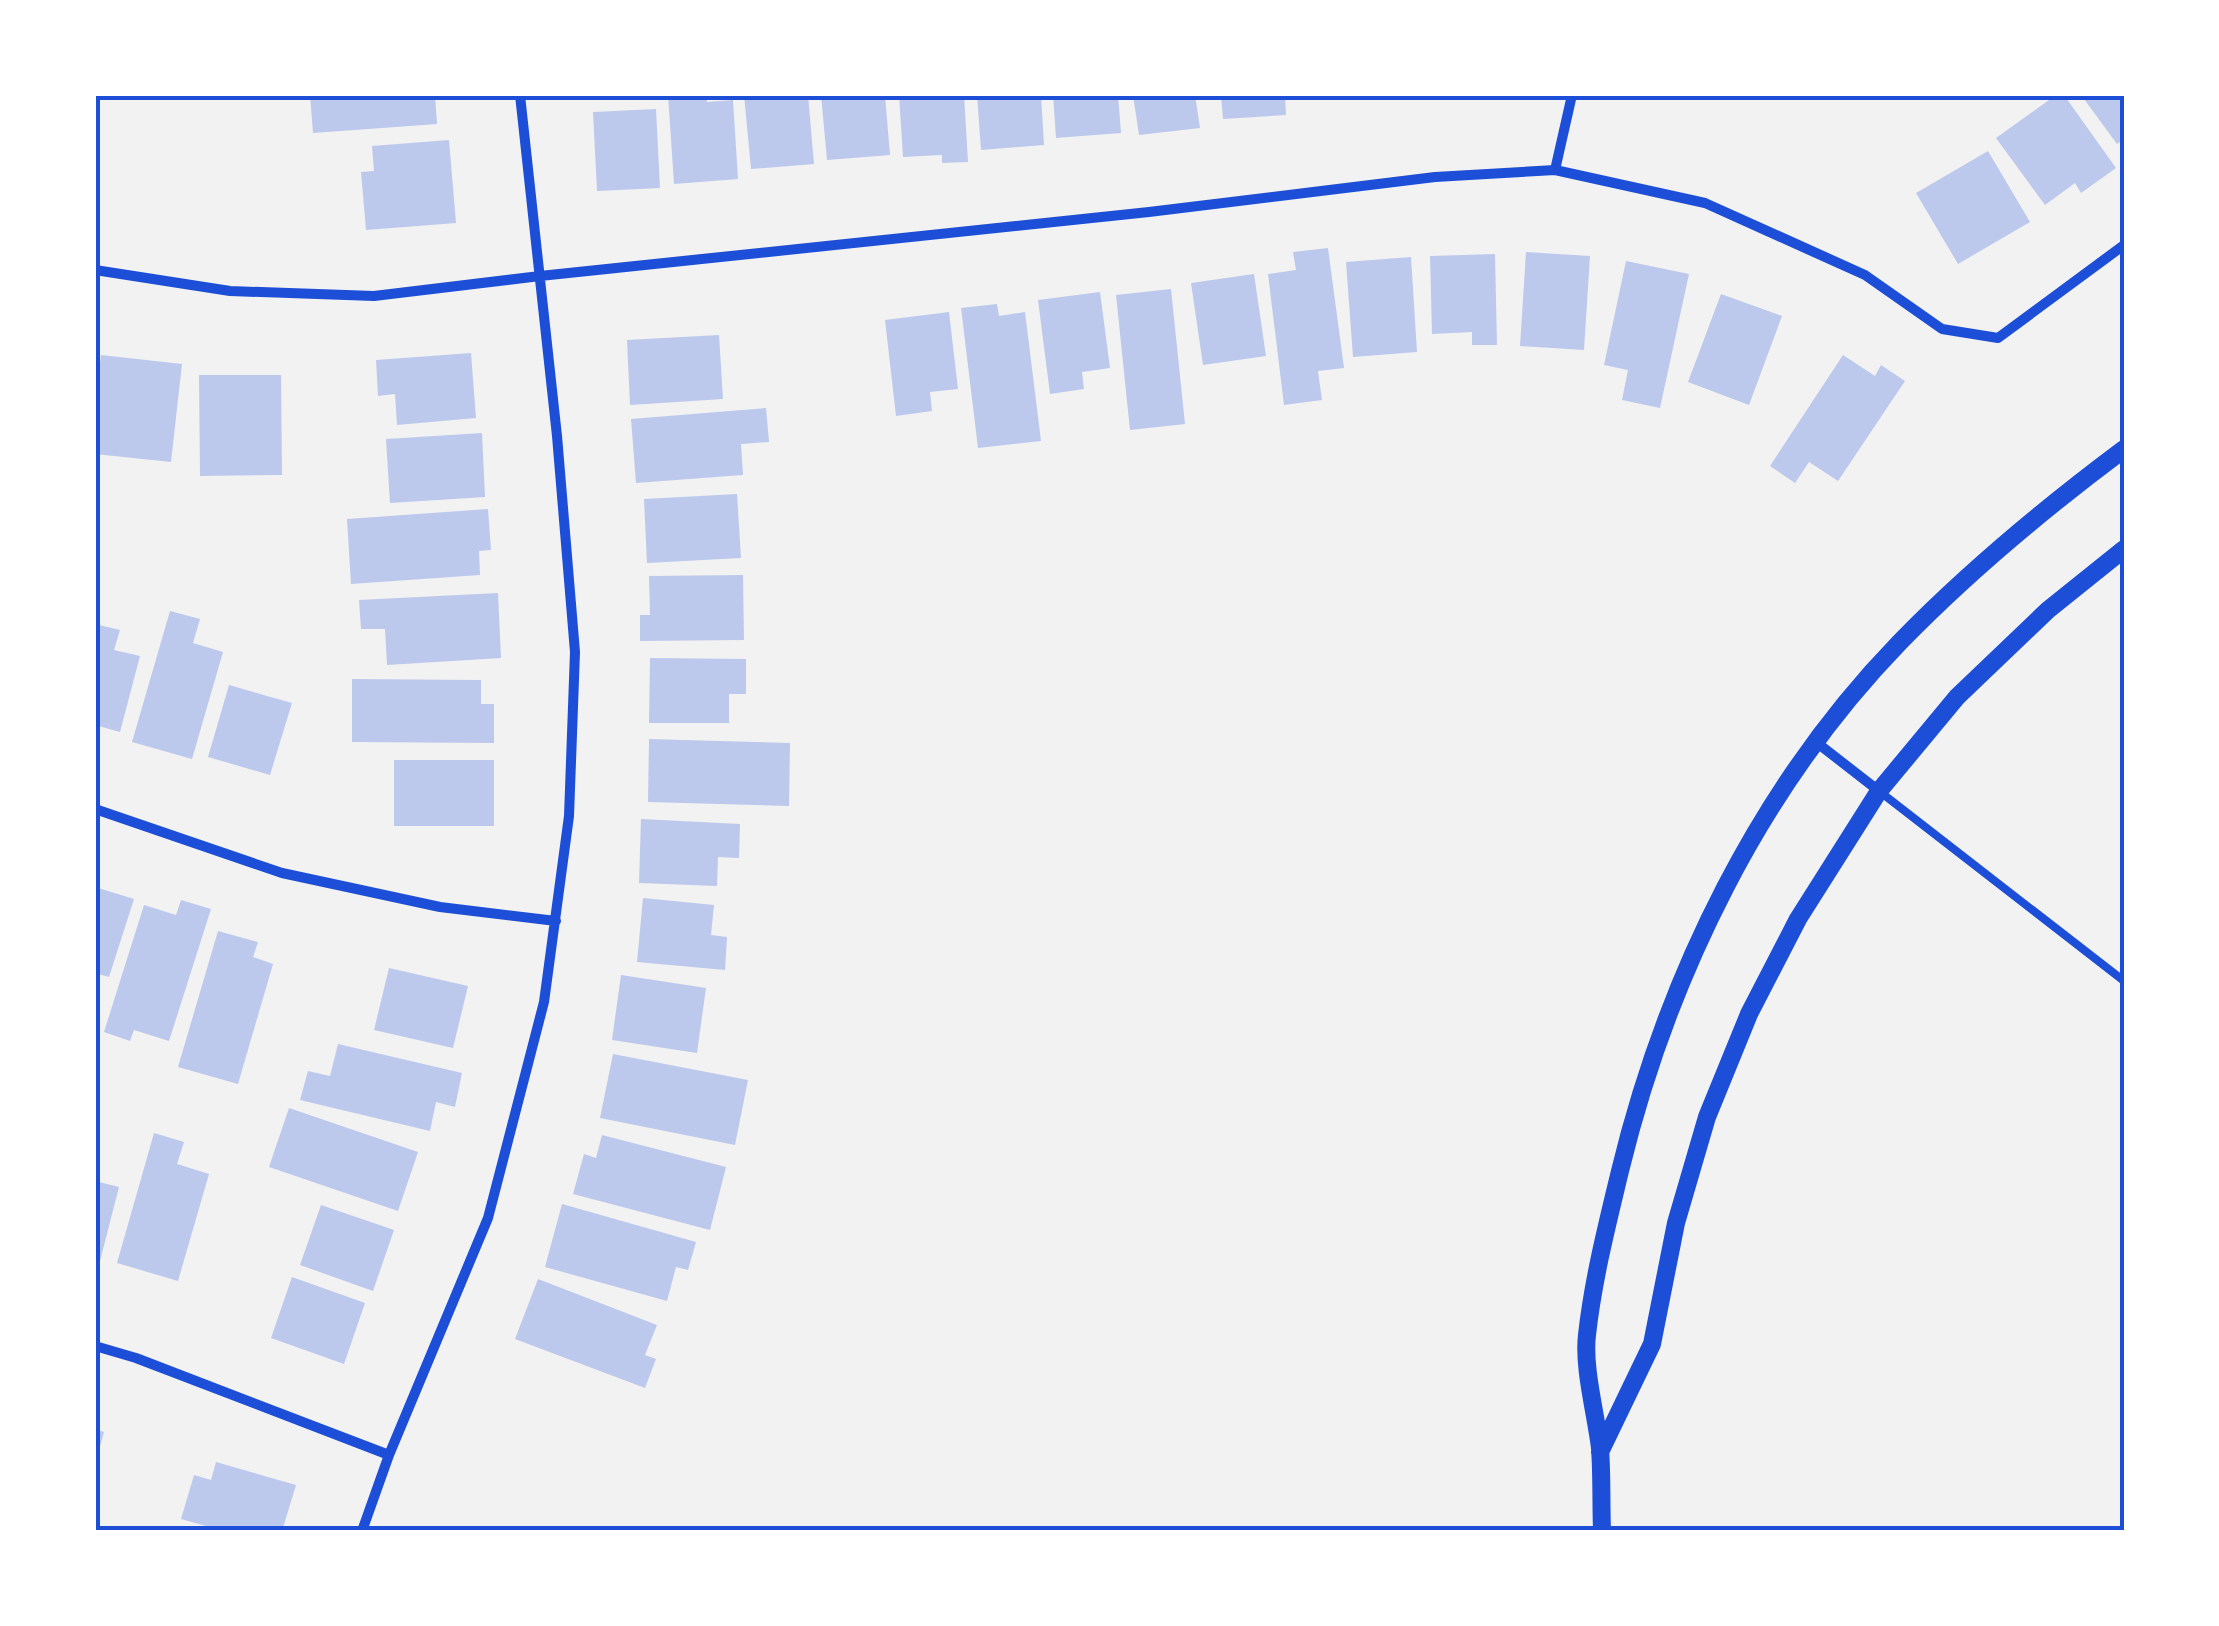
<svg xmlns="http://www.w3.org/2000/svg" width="2219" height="1626" font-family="Lato,sans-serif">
<rect width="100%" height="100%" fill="#f2f2f2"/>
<!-- building -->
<path fill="#bdc9ec" d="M 310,95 L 435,95 L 437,124 L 313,133 Z
M 668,95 L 706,95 L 707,102 L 733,100 L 738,179 L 674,184 Z
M 744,95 L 808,95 L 814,164 L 751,169 Z
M 821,95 L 885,95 L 890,155 L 827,160 Z
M 899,95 L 964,95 L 968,162 L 942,163 L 942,155 L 903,157 Z
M 977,95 L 1041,95 L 1044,145 L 981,150 Z
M 1053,95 L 1118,95 L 1121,133 L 1056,138 Z
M 1133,95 L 1195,95 L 1200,128 L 1139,135 Z
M 1221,95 L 1285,95 L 1286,115 L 1223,119 Z
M 2056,95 L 2064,95 L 2116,168 L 2081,193 L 2075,183 L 2045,205 L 1996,138 Z
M 2081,95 L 2124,95 L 2124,139 L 2117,144 Z
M 656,109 L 660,188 L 597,191 L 593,112 Z
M 449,140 L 456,223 L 366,230 L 361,172 L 374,171 L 372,146 Z
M 1988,151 L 2030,222 L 1958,264 L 1916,193 Z
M 1328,248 L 1344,368 L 1318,371 L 1322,400 L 1284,405 L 1268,274 L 1296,270 L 1293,252 Z
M 1526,252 L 1590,256 L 1584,350 L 1520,346 Z
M 1495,254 L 1497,345 L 1472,345 L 1472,332 L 1432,334 L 1430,256 Z
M 1411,257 L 1417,352 L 1353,357 L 1346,262 Z
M 1626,261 L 1689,274 L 1660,408 L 1622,400 L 1628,370 L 1604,365 Z
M 1254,274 L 1266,356 L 1203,365 L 1191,283 Z
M 1171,289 L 1185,424 L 1130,430 L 1116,295 Z
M 1100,292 L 1110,368 L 1082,372 L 1084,389 L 1050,394 L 1038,300 Z
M 1721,294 L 1782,316 L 1749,405 L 1688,382 Z
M 997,304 L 999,316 L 1025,312 L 1041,441 L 978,448 L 961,308 Z
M 949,312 L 958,389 L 930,392 L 932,411 L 896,416 L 885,320 Z
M 719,335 L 723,399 L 630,405 L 627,340 Z
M 471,353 L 476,418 L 397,425 L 395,394 L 378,396 L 376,360 Z
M 101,355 L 182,364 L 171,462 L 95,454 L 95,405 Z
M 1843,355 L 1875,376 L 1881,365 L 1905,381 L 1838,481 L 1809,462 L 1795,483 L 1770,466 Z
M 199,375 L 281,375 L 282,475 L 200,476 Z
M 766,408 L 769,442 L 741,444 L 743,475 L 636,483 L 631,419 Z
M 482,433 L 485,497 L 390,503 L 386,439 Z
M 737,494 L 741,558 L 647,563 L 644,499 Z
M 488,509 L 491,550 L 479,551 L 480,575 L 351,584 L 347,519 Z
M 743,575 L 744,640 L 640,641 L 640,615 L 650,615 L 649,576 Z
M 498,593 L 501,658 L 387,665 L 385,629 L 361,629 L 359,600 Z
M 170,611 L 200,619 L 193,643 L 223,652 L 192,759 L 132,742 Z
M 95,624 L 120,630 L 114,650 L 140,656 L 120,732 L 95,725 Z
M 650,658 L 746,659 L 746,694 L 729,694 L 729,723 L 649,723 Z
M 352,679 L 481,680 L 481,704 L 494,704 L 494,743 L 352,742 Z
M 229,685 L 292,703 L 270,775 L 208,757 Z
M 649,739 L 790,743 L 789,806 L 648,802 Z
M 394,760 L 494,760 L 494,826 L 394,826 Z
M 641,819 L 740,824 L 739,858 L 718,857 L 717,886 L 639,883 Z
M 95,887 L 134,899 L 109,977 L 95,973 Z
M 643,898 L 714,905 L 711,935 L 727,937 L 725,970 L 637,962 Z
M 181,900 L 211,909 L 169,1041 L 134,1030 L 130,1041 L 104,1032 L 144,905 L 176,915 Z
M 218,931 L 258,942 L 253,957 L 273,964 L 238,1084 L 178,1067 Z
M 389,968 L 468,986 L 453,1048 L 374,1030 Z
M 621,975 L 706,988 L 697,1053 L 612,1040 Z
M 338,1044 L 462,1073 L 455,1107 L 436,1102 L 430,1131 L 300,1100 L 308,1071 L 330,1076 Z
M 613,1054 L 748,1080 L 735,1145 L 600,1118 Z
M 289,1108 L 418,1152 L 398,1211 L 269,1167 Z
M 154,1133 L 184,1142 L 177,1164 L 209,1174 L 178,1281 L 117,1263 Z
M 602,1135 L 726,1167 L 710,1230 L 573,1194 L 584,1154 L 596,1158 Z
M 95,1181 L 119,1187 L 99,1265 L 95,1264 Z
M 562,1204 L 696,1242 L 688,1270 L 676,1267 L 667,1301 L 545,1267 Z
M 321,1205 L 394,1230 L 373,1291 L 300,1265 Z
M 292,1277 L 365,1303 L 344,1364 L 271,1338 Z
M 538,1279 L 657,1325 L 645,1355 L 656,1359 L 645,1388 L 515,1339 Z
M 95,1429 L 104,1432 L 96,1461 L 95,1461 Z
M 216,1462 L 296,1485 L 282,1531 L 224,1531 L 181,1519 L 194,1475 L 211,1480 Z"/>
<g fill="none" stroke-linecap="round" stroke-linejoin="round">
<!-- service -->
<path stroke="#1d4ed8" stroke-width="8" d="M 1879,791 L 2124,981"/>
<!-- minor -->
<path stroke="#1d4ed8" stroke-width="10" d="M 1555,170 L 1572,95
M 95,270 L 230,291 L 374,296 L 540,276 L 1149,212 L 1435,177 L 1555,170 L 1705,203 L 1865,275 L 1942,329 L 1998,338 L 2124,245
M 1816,742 L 1879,791
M 95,809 L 282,873 L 440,907 L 556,921
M 95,1346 L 136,1358 L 389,1455
M 362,1531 L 389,1455 L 488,1218 L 544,1002 L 569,816 L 575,652 L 557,436 L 520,95"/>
<!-- tertiary -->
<path stroke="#1d4ed8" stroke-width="18" d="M 1600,1452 L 1652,1344 L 1676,1223 L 1707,1117 L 1749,1014 L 1798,919 L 1879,791 L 1957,697 L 2048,610 L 2124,549
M 1602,1531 C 1601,1503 1602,1475 1600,1448 C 1596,1414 1583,1368 1587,1335 C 1593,1280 1607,1225 1620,1171 C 1667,977 1760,786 1900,642 C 1969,571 2045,508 2124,449"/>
</g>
<!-- border -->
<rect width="2219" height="1626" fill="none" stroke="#ffffff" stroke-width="195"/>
<rect x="98" y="98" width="2024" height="1430" fill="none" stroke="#1d4ed8" stroke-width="4"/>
</svg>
